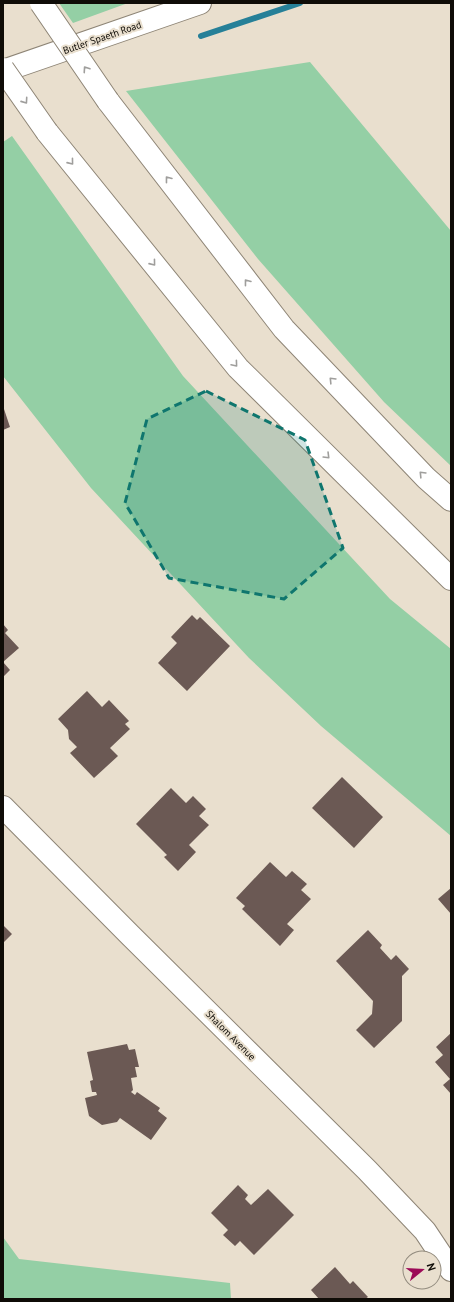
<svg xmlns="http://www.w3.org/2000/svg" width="454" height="1302" font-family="'PT Sans',sans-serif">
<rect width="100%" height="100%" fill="#e9dfce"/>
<!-- green -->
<path fill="#94cfa5" d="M 59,3 L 128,3 L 73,23 Z
M 310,62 L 451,231 L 451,466 L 384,402 L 258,259 L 126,91 Z
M 12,136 L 183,376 L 390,599 L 451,649 L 451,836 L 321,726 L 249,658 L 91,488 L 3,376 L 3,142 Z
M 3,1237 L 19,1259 L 230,1283 L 231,1299 L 3,1299 Z"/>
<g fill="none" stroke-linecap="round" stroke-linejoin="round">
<!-- stream -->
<path stroke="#268098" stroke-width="6" d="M 201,36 L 300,3"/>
</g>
<!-- building -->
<path fill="#6b5954" d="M 3,406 L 10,427 L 3,430 Z
M 192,615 L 197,620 L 200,617 L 230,646 L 187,691 L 158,663 L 177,643 L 171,637 Z
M 3,624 L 8,630 L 5,633 L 19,648 L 3,662 L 10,670 L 3,677 Z
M 87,691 L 102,707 L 109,700 L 129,721 L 125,724 L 130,729 L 110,748 L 118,756 L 94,778 L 70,753 L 77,747 L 69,739 L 68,730 L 58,719 Z
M 342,777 L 383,817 L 354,848 L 312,808 Z
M 171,788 L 186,803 L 193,796 L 206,809 L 199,816 L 209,825 L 189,845 L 196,852 L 178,871 L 164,857 L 167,855 L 136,824 Z
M 270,862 L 286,877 L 292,871 L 307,884 L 301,890 L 311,899 L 287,924 L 294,930 L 280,946 L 242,909 L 245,906 L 236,898 Z
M 451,888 L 451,914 L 438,899 Z
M 3,925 L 12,934 L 3,943 Z
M 368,930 L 382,945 L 380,948 L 391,960 L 396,955 L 409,969 L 402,976 L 402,1021 L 374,1048 L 356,1030 L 372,1014 L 373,1001 L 336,961 Z
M 451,1033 L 451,1094 L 443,1085 L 450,1079 L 435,1062 L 443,1055 L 436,1047 Z
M 127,1044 L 129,1050 L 135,1049 L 139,1067 L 135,1067 L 137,1077 L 131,1078 L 133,1090 L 131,1092 L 135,1095 L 137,1092 L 160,1108 L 158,1111 L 167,1118 L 151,1140 L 120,1118 L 117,1122 L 102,1125 L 89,1116 L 85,1098 L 97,1095 L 96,1092 L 92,1092 L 90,1081 L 93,1080 L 87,1052 Z
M 238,1185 L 248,1195 L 245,1199 L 251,1205 L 268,1189 L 294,1215 L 254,1255 L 240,1241 L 235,1246 L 223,1235 L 228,1230 L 211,1213 Z
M 335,1267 L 350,1284 L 353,1281 L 368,1297 L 365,1299 L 319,1299 L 311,1290 Z"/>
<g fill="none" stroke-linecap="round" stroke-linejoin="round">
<defs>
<path id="minor" d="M 3,807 L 130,935 L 367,1170 L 425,1231 L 451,1270"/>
<path id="secondary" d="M 3,71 L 200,3"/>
<path id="motorway" d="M 108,101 L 284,329 L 426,478 L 451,500
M 47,132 L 238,368 L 451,579"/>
</defs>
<!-- minor casing -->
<use href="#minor" stroke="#8e8576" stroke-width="24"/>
<!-- secondary casing -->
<use href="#secondary" stroke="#8e8576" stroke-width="24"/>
<!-- motorway casing -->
<use href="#motorway" stroke="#8e8576" stroke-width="24"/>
<!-- minor -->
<use href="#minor" stroke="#fff" stroke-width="22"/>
<!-- secondary -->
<use href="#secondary" stroke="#fff" stroke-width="22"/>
<!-- motorway -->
<use href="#motorway" stroke="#fff" stroke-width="22"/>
<defs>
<path id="motorway-bridge" d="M 41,3 L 108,101
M 3,69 L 47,132"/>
</defs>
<!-- motorway-bridge casing -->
<use href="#motorway-bridge" stroke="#8e8576" stroke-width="24" stroke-linecap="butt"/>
<!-- motorway-bridge -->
<use href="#motorway-bridge" stroke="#fff" stroke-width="22"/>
</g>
<!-- one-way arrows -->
<defs><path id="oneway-chevron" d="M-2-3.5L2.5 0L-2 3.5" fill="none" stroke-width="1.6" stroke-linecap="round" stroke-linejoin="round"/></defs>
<g stroke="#9f9e9c">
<use href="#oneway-chevron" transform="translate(86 69) rotate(-124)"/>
<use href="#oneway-chevron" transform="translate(25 101) rotate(55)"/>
<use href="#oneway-chevron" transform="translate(71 162) rotate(51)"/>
<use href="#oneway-chevron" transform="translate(168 179) rotate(-128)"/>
<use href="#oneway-chevron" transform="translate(153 263) rotate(51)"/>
<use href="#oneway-chevron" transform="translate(247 282) rotate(-128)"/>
<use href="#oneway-chevron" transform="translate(235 364) rotate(50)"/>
<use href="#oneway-chevron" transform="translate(332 380) rotate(-134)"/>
<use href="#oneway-chevron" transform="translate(327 456) rotate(45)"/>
<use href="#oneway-chevron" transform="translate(422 474) rotate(-134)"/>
</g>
<!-- marked area -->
<path fill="#0f766e" fill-opacity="0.2" stroke="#0f766e" stroke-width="3" stroke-dasharray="8 5" stroke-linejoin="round" d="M 206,391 L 305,440 L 343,548 L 284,599 L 169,578 L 125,503 L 147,419 Z"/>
<g text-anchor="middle" stroke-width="4" stroke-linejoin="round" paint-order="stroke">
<!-- street labels -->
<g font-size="10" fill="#0f0c07" stroke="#e9dfce">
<text transform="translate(102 37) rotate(-19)" y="4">Butler Spaeth Road</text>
<text transform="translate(231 1035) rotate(45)" y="4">Shalom Avenue</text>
</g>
</g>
<!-- border -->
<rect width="454" height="1302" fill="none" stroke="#0f0c07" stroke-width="8"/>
<!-- north arrow -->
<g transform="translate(422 1270) rotate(72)"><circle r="19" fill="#e9dfce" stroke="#928b7e"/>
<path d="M0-3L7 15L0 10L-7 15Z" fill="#9c0a57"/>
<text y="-6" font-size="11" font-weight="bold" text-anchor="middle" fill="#0f0c07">N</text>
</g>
</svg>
